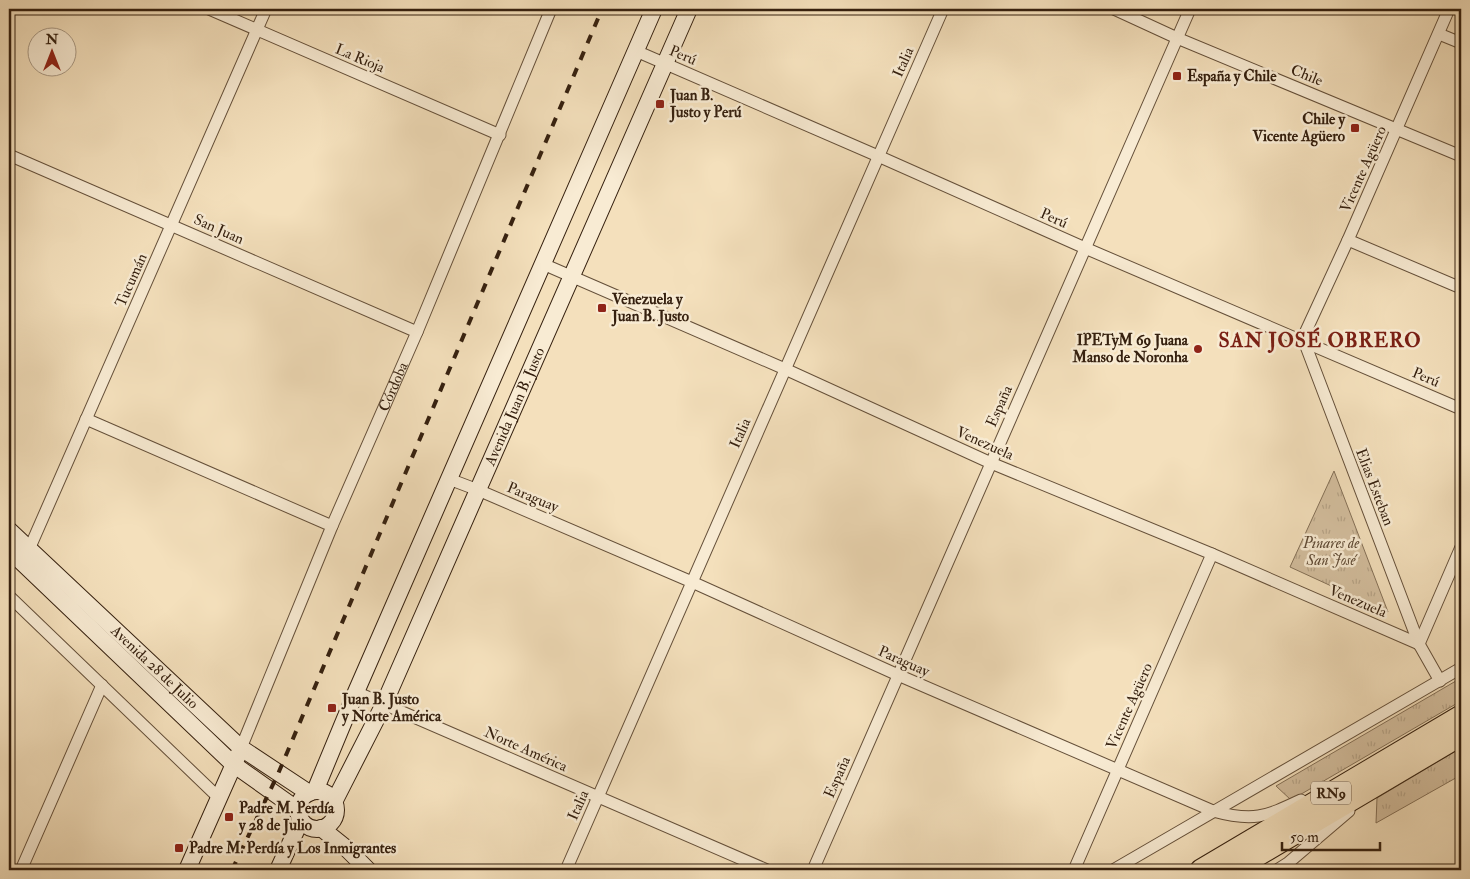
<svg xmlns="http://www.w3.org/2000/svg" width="1470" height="879" font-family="'IM FELL Double Pica',serif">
<defs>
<pattern id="park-tufts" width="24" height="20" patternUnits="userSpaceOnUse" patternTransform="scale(1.25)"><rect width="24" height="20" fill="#d4bf9f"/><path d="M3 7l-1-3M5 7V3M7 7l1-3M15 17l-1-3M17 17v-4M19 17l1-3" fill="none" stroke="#b7a488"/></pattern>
</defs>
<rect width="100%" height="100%" fill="#f4e0bc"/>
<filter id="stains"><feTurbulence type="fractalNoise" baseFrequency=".004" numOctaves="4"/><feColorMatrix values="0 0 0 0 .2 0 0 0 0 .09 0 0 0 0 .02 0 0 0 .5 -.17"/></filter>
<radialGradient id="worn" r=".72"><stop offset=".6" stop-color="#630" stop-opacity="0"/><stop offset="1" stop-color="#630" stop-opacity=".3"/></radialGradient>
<!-- park -->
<path fill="url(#park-tufts)" stroke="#847057" d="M 1334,471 L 1388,612 L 1290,567 Z
M 1461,678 L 1461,701 L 1291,800 L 1276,786 Z
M 1461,748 L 1461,775 L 1376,823 L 1377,798 Z"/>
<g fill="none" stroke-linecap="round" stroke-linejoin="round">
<defs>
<g id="street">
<path d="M 209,9 L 500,135"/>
<path d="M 1114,9 L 1177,38 L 1461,156"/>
<path d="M 1439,34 L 1461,43"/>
<path d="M 636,51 L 878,156 L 1085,248 L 1461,409"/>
<path d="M 9,155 L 417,332"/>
<path d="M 1348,240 L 1461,288"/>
<path d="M 543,264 L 785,369 L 991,463 L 1212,554 L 1419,644"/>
<path d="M 86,419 L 332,526"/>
<path d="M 449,479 L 478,490 L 692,582 L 898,675 L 1213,811 C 1253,822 1265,817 1301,800"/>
<path d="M 27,554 L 266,9"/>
<path d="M 9,596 L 218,797"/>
<path d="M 1419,644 L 1461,547"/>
<path d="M 1440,681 L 1419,644 L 1304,341 L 1306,331 L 1348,240 L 1449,9"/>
<path d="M 356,692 L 767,870"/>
<path id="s1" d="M 241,748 L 332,526 L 417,332 L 551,9"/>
<path d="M 21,870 L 102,685"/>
<path d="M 566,870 L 943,9"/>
<path d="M 813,870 L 1190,9"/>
<path d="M 1074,870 L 1212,554"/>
<path d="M 1113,870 L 1461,668"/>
<path d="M 1277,870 L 1288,863 L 1349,811"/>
</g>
<g id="secondary">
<path id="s2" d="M 9,530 L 241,748 L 309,793"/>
<path d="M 9,550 L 233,764 L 298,810"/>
<path d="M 315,791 L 356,692 L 654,9"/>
<circle cx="317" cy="810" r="19"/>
<path id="s3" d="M 334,802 L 384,704 L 689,9"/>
<path d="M 321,828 L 346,848 L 368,870"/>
<path d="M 187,870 L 238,755"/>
<path d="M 278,870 L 301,820"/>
</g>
<path id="highway" d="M 1201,870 L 1461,716
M 1233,870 L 1461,735"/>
</defs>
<!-- street casing -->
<use href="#street" stroke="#65503a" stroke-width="13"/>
<!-- secondary casing -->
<use href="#secondary" stroke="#35200f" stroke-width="18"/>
<!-- highway casing -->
<use href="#highway" stroke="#35200f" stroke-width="23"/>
<!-- street -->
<use href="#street" stroke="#f8ebd3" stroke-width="11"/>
<!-- secondary -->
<use href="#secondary" stroke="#f8ebd3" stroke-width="16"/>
<!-- highway -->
<use href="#highway" stroke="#f4e0bc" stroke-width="21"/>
<!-- rail -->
<path stroke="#35200f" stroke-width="4" stroke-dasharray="9 9" stroke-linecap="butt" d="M 232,870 L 278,774 L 602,9"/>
</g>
<!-- markers -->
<g fill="#8f2418" stroke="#f8ebd3" stroke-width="2">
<rect x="1172" y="71" width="10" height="10" rx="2.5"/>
<rect x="655" y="99" width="10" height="10" rx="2.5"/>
<rect x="1350" y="123" width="10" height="10" rx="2.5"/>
<rect x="597" y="303" width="10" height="10" rx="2.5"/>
<circle cx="1198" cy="349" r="5"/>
<rect x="327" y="703" width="10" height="10" rx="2.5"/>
<rect x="224" y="812" width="10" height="10" rx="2.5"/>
<rect x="174" y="843" width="10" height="10" rx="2.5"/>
</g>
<g text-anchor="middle" stroke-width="5" stroke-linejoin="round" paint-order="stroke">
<!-- shield labels -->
<rect fill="#f8ebd3" stroke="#705d4a" stroke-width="1" x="1311" y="781.5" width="40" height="23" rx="4"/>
<g font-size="14" font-weight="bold" fill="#35200f">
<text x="1331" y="798">RN9</text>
</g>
<!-- street labels -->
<g font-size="15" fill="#35200f" stroke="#f8ebd3">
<text transform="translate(683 55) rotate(23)" y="5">Perú</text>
<text transform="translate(360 58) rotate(23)" y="5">La Rioja</text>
<text transform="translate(903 62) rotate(-66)" y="5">Italia</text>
<text transform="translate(1307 75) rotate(22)" y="5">Chile</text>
<text transform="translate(1363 169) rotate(-66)" y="5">Vicente Agüero</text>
<text transform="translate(1054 218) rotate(24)" y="5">Perú</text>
<text transform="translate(219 229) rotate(24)" y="5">San Juan</text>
<text transform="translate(131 280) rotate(-66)" y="5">Tucumán</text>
<text transform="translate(1426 377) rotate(23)" y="5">Perú</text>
<text dy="5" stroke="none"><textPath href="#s1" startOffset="392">Córdoba</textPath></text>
<text transform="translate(999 406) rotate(-66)" y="5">España</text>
<text dy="5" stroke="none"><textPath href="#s3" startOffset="435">Avenida Juan B. Justo</textPath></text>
<text transform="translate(740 433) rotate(-66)" y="5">Italia</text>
<text transform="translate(985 443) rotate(24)" y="5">Venezuela</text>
<text transform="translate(1375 487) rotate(69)" y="5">Elias Esteban</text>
<text transform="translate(533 497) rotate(23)" y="5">Paraguay</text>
<text transform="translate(1358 601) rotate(23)" y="5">Venezuela</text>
<text transform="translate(904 661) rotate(24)" y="5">Paraguay</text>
<text dy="5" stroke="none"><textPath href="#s2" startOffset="200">Avenida 28 de Julio</textPath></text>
<text transform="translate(1129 706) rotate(-66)" y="5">Vicente Agüero</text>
<text transform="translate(526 749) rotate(24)" y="5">Norte América</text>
<text transform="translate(837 777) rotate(-66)" y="5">España</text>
<text transform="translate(578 805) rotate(-66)" y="5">Italia</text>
</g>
<!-- poi labels -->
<g font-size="15" font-weight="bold" fill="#35200f" stroke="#f8ebd3" text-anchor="start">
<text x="1187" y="81">España y Chile</text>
<text x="670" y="100">Juan B.<tspan x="670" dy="17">Justo y Perú</tspan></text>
<text x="1345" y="124" text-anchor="end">Chile y<tspan x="1345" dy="17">Vicente Agüero</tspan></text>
<text x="612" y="304">Venezuela y<tspan x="612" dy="17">Juan B. Justo</tspan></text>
<text x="1188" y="345" text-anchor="end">IPETyM 69 Juana<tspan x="1188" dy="17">Manso de Noronha</tspan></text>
<text x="342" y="704">Juan B. Justo<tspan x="342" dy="17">y Norte América</tspan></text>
<text x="239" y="813">Padre M. Perdía<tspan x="239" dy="17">y 28 de Julio</tspan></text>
<text x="189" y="853">Padre M. Perdía y Los Inmigrantes</text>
</g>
<!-- park labels -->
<g font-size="15" font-style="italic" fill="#5d4833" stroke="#f8ebd3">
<text x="1331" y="548">Pinares de<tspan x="1331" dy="17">San José</tspan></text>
</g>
<!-- district labels -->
<g font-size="20" font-weight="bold" letter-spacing="1" fill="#7a1f14" stroke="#f8ebd3">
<text x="1320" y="347">SAN JOSÉ OBRERO</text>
</g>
</g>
<!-- margin -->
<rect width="1470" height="879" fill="none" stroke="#f4e0bc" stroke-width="30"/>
<rect x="10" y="10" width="1450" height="859" fill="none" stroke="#35200f" stroke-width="2.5"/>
<rect x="15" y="15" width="1440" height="849" fill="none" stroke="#35200f"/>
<!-- north arrow -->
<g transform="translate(52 52)"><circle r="24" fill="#f8ebd3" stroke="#aa9a85"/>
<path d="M0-4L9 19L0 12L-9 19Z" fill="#8f2418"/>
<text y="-8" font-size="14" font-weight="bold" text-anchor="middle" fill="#35200f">N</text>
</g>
<!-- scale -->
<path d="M1282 842v8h98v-8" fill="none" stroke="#35200f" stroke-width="2.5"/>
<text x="1290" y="842" font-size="15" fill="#35200f" stroke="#f8ebd3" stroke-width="4" paint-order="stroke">50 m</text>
<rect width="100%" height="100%" filter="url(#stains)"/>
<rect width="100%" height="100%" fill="url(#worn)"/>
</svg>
